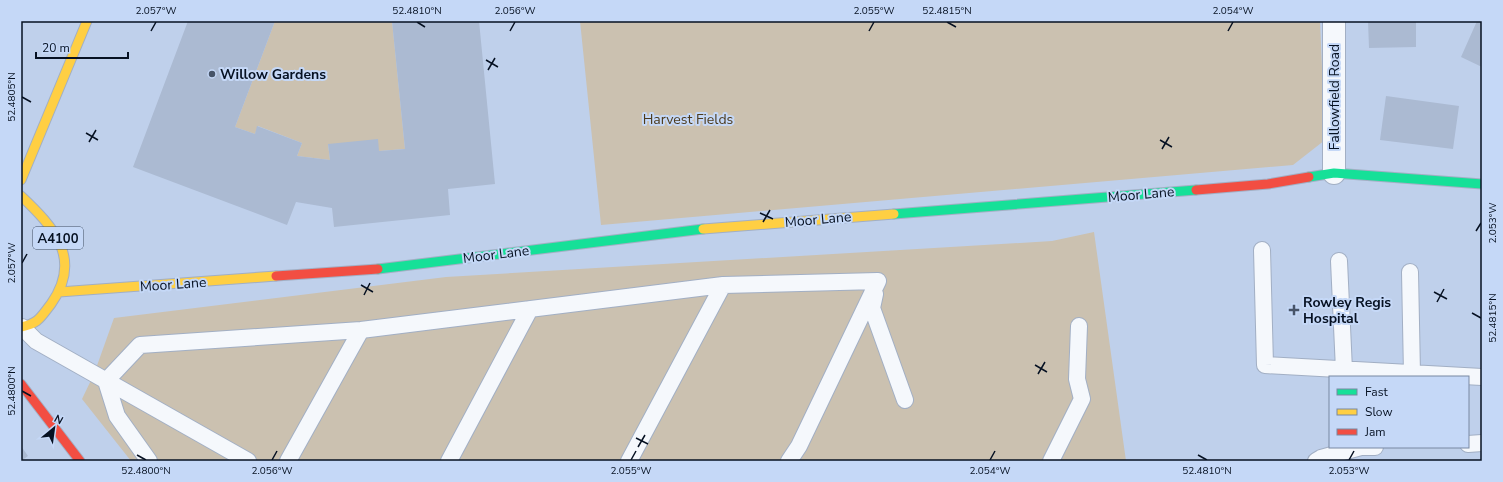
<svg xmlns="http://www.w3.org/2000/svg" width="1503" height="482" font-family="'Nunito Sans',sans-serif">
<rect width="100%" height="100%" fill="#bfd0eb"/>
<!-- green -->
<path fill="#cbc1b0" d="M 275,21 L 392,21 L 405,149 L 379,151 L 328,144 L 330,160 L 297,156 L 302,143 L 258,126 L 255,134 L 235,127 Z
M 580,21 L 1320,21 L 1325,140 L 1293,165 L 601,225 Z
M 1094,232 L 1126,461 L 131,461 L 82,399 L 94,374 L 114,318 L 446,277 L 1052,241 Z"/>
<!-- building -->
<path fill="#abbad2" d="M 188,21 L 275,21 L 235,127 L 255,134 L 257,126 L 302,143 L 297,156 L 330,160 L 328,144 L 378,139 L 379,151 L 405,149 L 392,21 L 479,21 L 495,184 L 448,189 L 450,215 L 334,227 L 332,208 L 296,202 L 287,225 L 133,167 Z
M 1368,21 L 1416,21 L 1416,47 L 1369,48 Z
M 1477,21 L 1482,21 L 1482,67 L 1461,57 Z
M 1386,96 L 1459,106 L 1453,149 L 1380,140 Z
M 21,446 L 28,456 L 21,461 Z"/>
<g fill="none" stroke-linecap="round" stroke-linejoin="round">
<defs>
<path id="lane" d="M 1262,250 L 1265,365 L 1482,377
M 1339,261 L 1344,370
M 1410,272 L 1412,374
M 875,294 L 872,308 L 905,400
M 22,327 L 36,341 L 248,461
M 1468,444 L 1482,443
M 149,461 L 117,416 L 106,381 L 140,345 L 361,330 L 723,285 L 878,281
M 288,461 L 361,330
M 449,461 L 530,309
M 629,461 L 723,285
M 789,461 L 799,446 L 878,281
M 1051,461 L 1082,399 L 1077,379 L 1079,326
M 1316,461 L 1321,458 L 1361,447 L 1375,447"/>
<path id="street" d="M 1334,21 L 1334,173"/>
<path id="fast" d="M 1309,177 L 1334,173 L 1482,184
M 894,214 L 1196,190
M 378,269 L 703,229"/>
<path id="slow" d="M 21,180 L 87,21
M 21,196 C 54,227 83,259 51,304 C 40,318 39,323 21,327
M 703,229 L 894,214
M 59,292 L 276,276"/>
<path id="jam" d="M 1196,190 L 1268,184 L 1309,177
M 276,276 L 378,269
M 21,384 L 80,461"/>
</defs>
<!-- lane casing -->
<use href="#lane" stroke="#a2afc4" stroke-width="18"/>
<!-- street casing -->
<use href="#street" stroke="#a2afc4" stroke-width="24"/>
<!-- fast casing -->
<use href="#fast" stroke="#a2afc4" stroke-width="11"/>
<!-- slow casing -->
<use href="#slow" stroke="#a2afc4" stroke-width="11"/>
<!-- jam casing -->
<use href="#jam" stroke="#a2afc4" stroke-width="11"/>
<!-- lane -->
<use href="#lane" stroke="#f5f8fc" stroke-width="16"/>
<!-- street -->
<use href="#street" stroke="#f5f8fc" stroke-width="22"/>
<!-- fast -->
<use href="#fast" stroke="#16e098" stroke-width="9"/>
<!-- slow -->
<use href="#slow" stroke="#ffcf43" stroke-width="9"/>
<!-- jam -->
<use href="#jam" stroke="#f24e42" stroke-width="9"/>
</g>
<!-- ticks -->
<path fill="none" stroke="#061122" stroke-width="1.5" d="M 417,22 L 425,27M 947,22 L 956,27M 151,31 L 156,22M 510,31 L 515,22M 869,31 L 874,22M 1228,31 L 1233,22M 486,60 L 498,67M 488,70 L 495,58M 22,97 L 31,102M 86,133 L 98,140M 1160,140 L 1172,147M 89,142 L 96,130M 1162,149 L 1169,137M 760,213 L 773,219M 763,222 L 770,210M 1476,231 L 1481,223M 22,263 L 27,254M 361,285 L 373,292M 1434,292 L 1447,299M 364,295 L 370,283M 1437,302 L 1444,289M 1472,313 L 1481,318M 1035,365 L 1047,372M 1038,374 L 1045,362M 22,391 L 31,396M 636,438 L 648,444M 638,447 L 645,435M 137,455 L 146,460M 1198,455 L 1207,460M 272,460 L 277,451M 631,460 L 636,451M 990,460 L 995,451M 1349,460 L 1354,451"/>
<!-- markers -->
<g fill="#475468" stroke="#c5d8f7" stroke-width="1.5">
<circle cx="212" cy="74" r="4"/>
<path d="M1292 304h4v4h4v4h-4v4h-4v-4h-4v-4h4z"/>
</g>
<g text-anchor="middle" stroke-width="4" stroke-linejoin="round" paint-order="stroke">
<!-- shield labels -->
<rect fill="#c5d8f7" stroke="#3f4d62" stroke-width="1" x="33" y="227" width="50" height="22" rx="3"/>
<g font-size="13" font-weight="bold" fill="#061122">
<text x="58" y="243">A4100</text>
</g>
<!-- poi labels -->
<g font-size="14" font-weight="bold" fill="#061122" stroke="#c5d8f7" text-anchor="start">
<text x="220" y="79">Willow Gardens</text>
<text x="1303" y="307">Rowley Regis<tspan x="1303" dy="16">Hospital</tspan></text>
</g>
<!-- street labels -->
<g font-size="14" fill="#061122" stroke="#c5d8f7">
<text transform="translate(1334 97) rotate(-90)" y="5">Fallowfield Road</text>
<text transform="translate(1141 194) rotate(-5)" y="5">Moor Lane</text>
<text transform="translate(818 219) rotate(-5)" y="5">Moor Lane</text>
<text transform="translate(496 254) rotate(-7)" y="5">Moor Lane</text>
<text transform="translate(173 284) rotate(-4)" y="5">Moor Lane</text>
</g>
<!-- park labels -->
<g font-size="14" fill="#4c3a1b" stroke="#c5d8f7">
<text x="688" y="124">Harvest Fields</text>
</g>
</g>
<!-- border -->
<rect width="1503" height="482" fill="none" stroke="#c5d8f7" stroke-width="44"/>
<!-- legend -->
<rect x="1329" y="376" width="140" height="72" fill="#c5d8f7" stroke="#7988a2"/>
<rect x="1337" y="389" width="20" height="6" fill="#16e098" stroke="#7988a2"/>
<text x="1365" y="396" font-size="12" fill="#061122">Fast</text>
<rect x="1337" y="409" width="20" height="6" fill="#ffcf43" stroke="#7988a2"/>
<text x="1365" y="416" font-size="12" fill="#061122">Slow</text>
<rect x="1337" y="429" width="20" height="6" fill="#f24e42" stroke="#7988a2"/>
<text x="1365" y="436" font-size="12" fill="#061122">Jam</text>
<!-- north arrow -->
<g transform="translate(54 428) rotate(29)" stroke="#c5d8f7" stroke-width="3" paint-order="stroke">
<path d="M0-3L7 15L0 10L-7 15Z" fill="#061122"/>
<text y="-6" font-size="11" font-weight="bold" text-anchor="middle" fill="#061122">N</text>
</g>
<!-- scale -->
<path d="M36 52v6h92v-6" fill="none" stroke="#061122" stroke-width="2"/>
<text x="42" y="52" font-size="12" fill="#061122" stroke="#c5d8f7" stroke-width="3" paint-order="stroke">20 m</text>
<rect x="22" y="22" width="1459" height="438" fill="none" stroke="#061122" stroke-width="1.5"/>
<g font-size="10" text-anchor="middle" fill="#061122">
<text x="156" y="14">2.057°W</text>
<text x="417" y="14">52.4810°N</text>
<text x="515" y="14">2.056°W</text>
<text x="874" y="14">2.055°W</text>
<text x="947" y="14">52.4815°N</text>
<text x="1233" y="14">2.054°W</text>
<text transform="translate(11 97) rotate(-90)" y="4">52.4805°N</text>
<text transform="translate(1492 223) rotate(-90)" y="4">2.053°W</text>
<text transform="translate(11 263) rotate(-90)" y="4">2.057°W</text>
<text transform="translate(1492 318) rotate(-90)" y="4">52.4815°N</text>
<text transform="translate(11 391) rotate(-90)" y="4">52.4800°N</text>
<text x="146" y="474">52.4800°N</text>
<text x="272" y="474">2.056°W</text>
<text x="631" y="474">2.055°W</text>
<text x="990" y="474">2.054°W</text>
<text x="1207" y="474">52.4810°N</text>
<text x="1349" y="474">2.053°W</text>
</g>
</svg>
